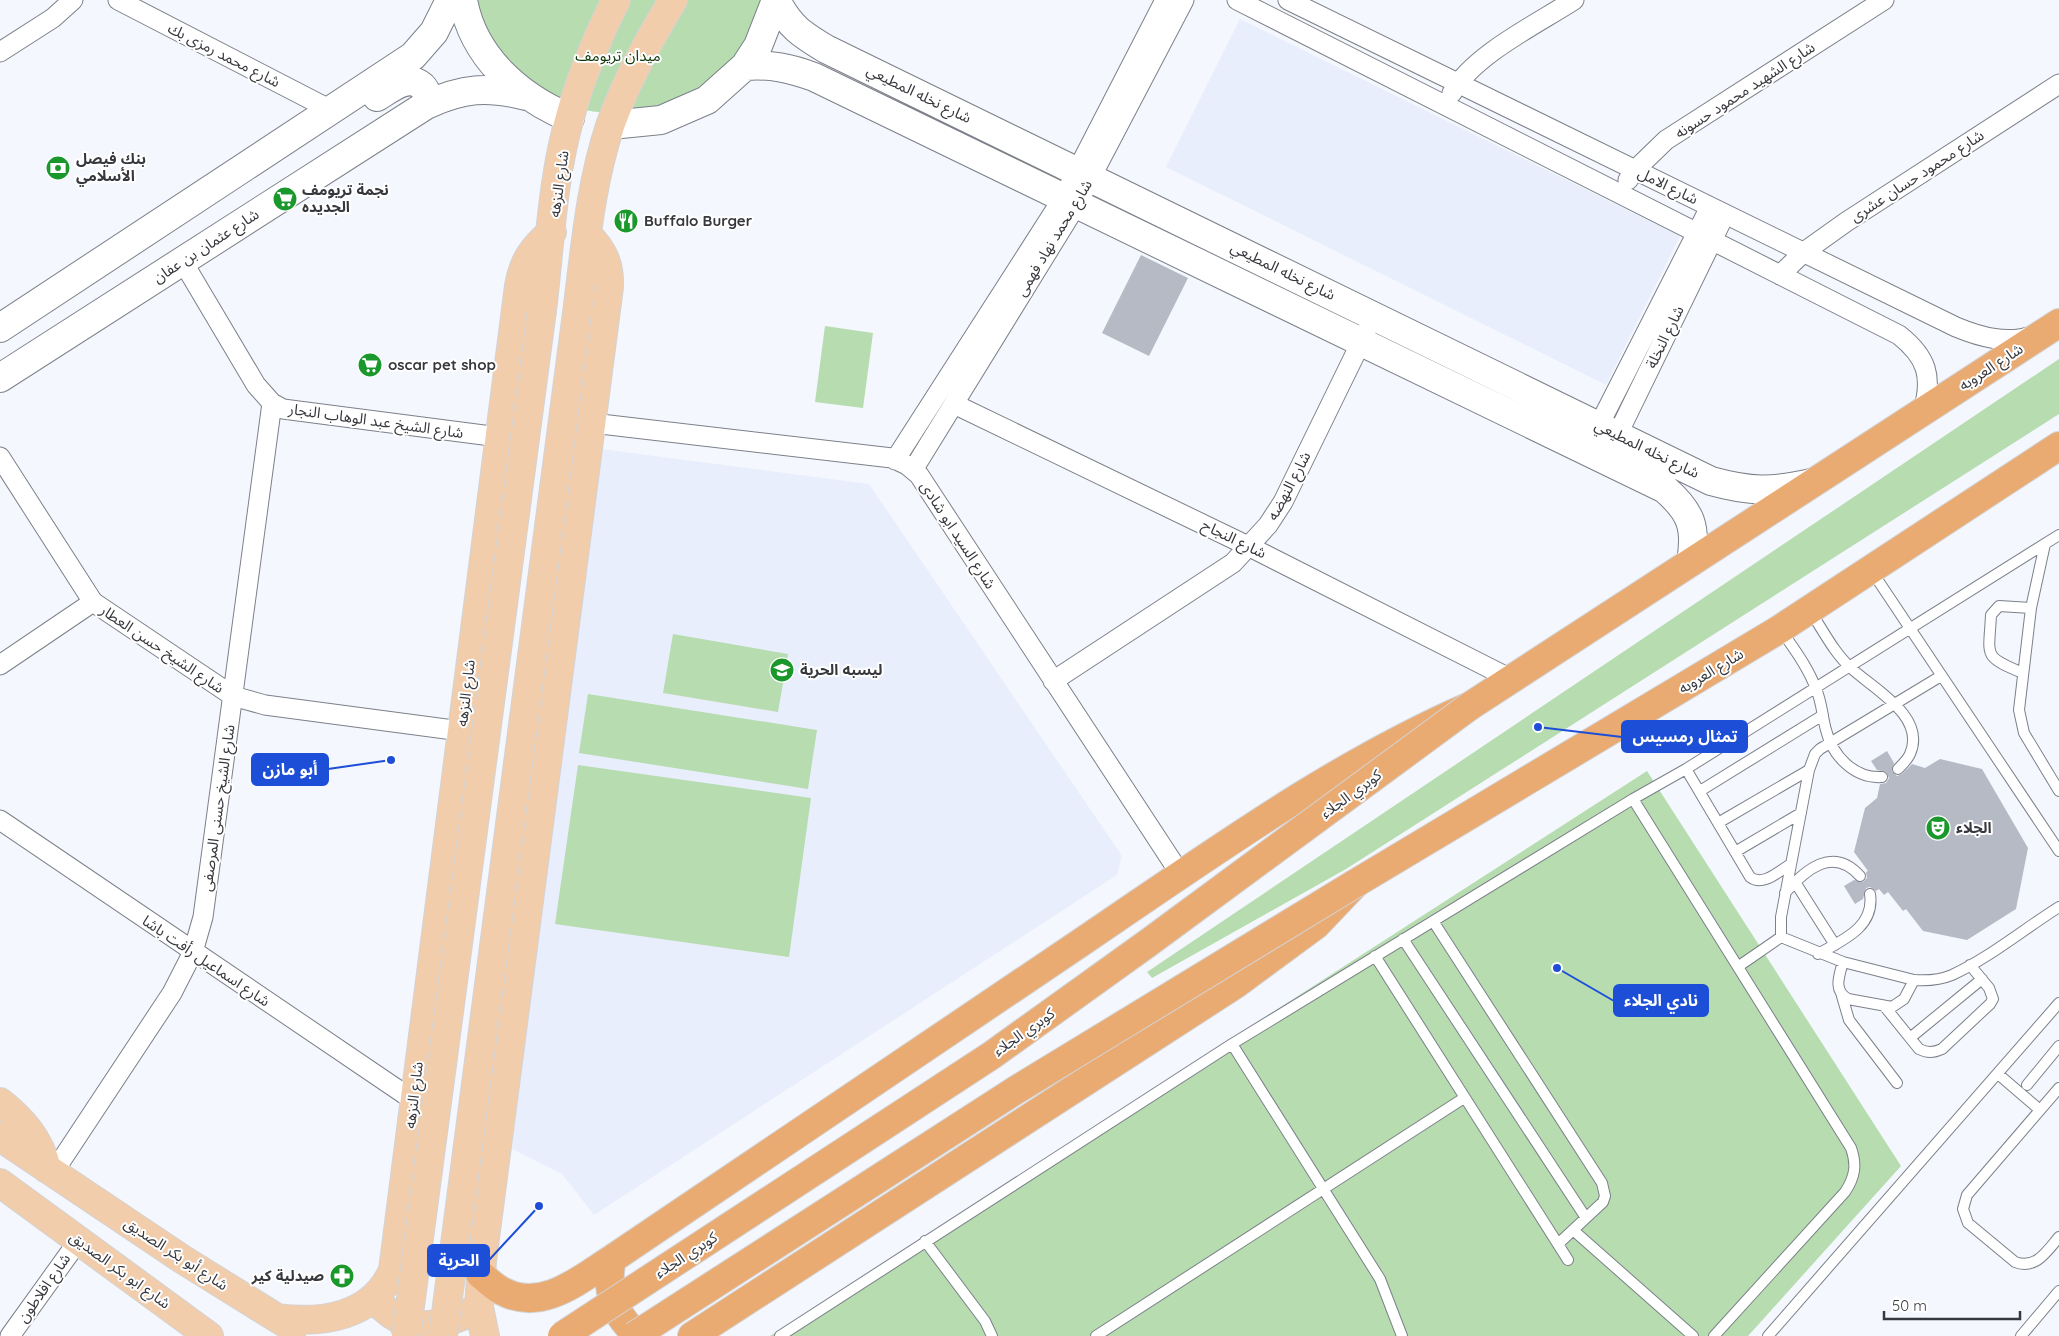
<svg xmlns="http://www.w3.org/2000/svg" width="2059" height="1336" font-family="Quicksand,'Noto Sans Arabic',sans-serif">
<rect width="100%" height="100%" fill="#f4f7fd"/>
<!-- built -->
<path fill="#e9eefc" d="M 1240,19 L 1680,236 L 1606,385 L 1166,167 Z
M 594,448 L 869,484 L 1122,856 L 1117,875 L 594,1215 L 562,1174 L 512,1149 Z"/>
<!-- green -->
<path fill="#b6dcaf" d="M 474,0 L 761,0 C 756,16 751,31 742,45 C 715,87 678,105 631,110 C 614,112 598,114 582,109 C 549,99 519,78 498,52 C 487,39 481,16 474,0 Z
M 825,326 L 873,333 L 863,408 L 815,402 Z
M 2059,359 L 2059,414 L 1346,869 L 1152,978 L 1147,972 Z
M 673,634 L 788,654 L 778,712 L 663,693 Z
M 588,694 L 817,730 L 808,789 L 579,753 Z
M 578,765 L 811,798 L 789,957 L 555,924 Z
M 1647,771 L 1901,1166 L 1748,1336 L 770,1336 Z"/>
<!-- building -->
<path fill="#b6bac4" d="M 1141,255 L 1188,278 L 1149,356 L 1102,333 Z
M 1887,751 L 1894,763 L 1892,771 L 1897,776 L 1902,774 L 1912,764 L 1925,768 L 1940,759 L 1982,769 L 2028,848 L 2016,909 L 1967,940 L 1923,931 L 1906,909 L 1903,911 L 1888,892 L 1884,895 L 1879,889 L 1876,891 L 1870,887 L 1866,888 L 1863,899 L 1855,904 L 1844,886 L 1854,880 L 1863,882 L 1867,878 L 1866,872 L 1868,871 L 1854,852 L 1865,808 L 1877,798 L 1880,784 L 1886,783 L 1889,778 L 1886,772 L 1877,770 L 1871,761 Z"/>
<g fill="none" stroke-linecap="round" stroke-linejoin="round">
<defs>
<path id="lane" d="M 2045,544 L 2031,608 L 2019,710 L 2024,733 L 2059,791
M 1871,570 L 2059,851
M 1810,611 C 1823,630 1834,653 1851,668 C 1872,688 1927,716 1910,754 C 1908,759 1902,765 1898,769
M 1781,630 C 1794,649 1808,667 1816,689 C 1822,702 1822,716 1826,730 C 1832,755 1854,779 1882,777
M 2023,673 C 1982,656 1989,657 1991,615 L 1999,606 L 2031,608
M 1686,769 L 1750,877 C 1763,887 1779,871 1791,864
M 1700,791 L 1823,715
M 1633,799 L 1851,1148 C 1857,1165 1855,1177 1845,1192 L 1714,1336
M 1718,823 L 1809,770
M 1735,852 L 1801,813
M 1795,882 L 1835,945
M 1785,893 C 1806,869 1833,846 1860,876
M 1433,921 L 1602,1183 L 1605,1196 L 1603,1202 L 1558,1244
M 1781,937 L 1781,917 L 1809,770 L 1815,754 L 1820,749 L 1941,676
M 1781,937 L 1843,962 L 1914,980 C 1927,981 1940,980 1952,975 C 1989,958 2024,929 2059,907
M 1403,939 L 1586,1218
M 1818,954 C 1843,940 1875,927 1870,894
M 1375,956 L 1568,1260
M 1843,962 C 1839,976 1833,991 1848,999 L 1892,1007 L 1904,999 L 1914,980
M 1739,966 L 1781,937
M 1842,996 L 1849,1020 L 1897,1083
M 1885,1007 L 1919,1049 C 1927,1053 1933,1053 1942,1049 L 1990,1004 L 1993,999 L 1989,988 L 1970,965
M 1910,1038 L 1982,979
M 1232,1044 L 1380,1279 L 1402,1336
M 1998,1074 L 2040,1110
M 2027,1085 L 2059,1046
M 2059,1088 L 1967,1195 L 1963,1209 L 1968,1223 L 2015,1262 C 2036,1270 2047,1251 2059,1237
M 1573,1230 L 1693,1336
M 925,1241 L 985,1321 L 992,1336
M 780,1336 L 1232,1044 L 1633,799 L 1686,769 L 2059,535
M 1096,1336 L 1464,1098
M 1768,1336 L 2059,1003
M 2021,1336 L 2059,1291"/>
<path id="street" d="M 118,0 L 331,110
M 1237,0 L 1899,335 C 1927,357 1933,377 1923,411
M 1288,0 L 1956,327 C 1980,337 2008,345 2034,335
M 0,52 L 53,18 L 73,0
M 1452,93 C 1473,55 1537,24 1574,0
M 1628,180 L 1635,170 L 1666,140 L 1884,0
M 183,262 L 256,385 L 272,403 L 283,409 L 499,437
M 1780,275 L 1804,252 L 1846,222 L 2059,84
M 954,404 L 1250,547 L 1511,679
M 592,423 L 892,458 L 907,465 L 919,475 L 1181,875
M 1594,435 L 1710,207
M 1612,446 L 1725,214
M 0,457 L 93,602 L 233,696 L 265,705 L 461,731
M 895,460 L 1063,198 L 1165,0
M 913,470 L 1077,204 L 1184,0
M 0,665 L 93,602
M 1053,681 L 1233,563 L 1268,525 L 1283,502 L 1366,332
M 0,820 L 413,1100
M 53,1173 L 172,993 L 193,952 L 203,917 L 272,403
M 10,1336 L 79,1240"/>
<path id="secondary" d="M 463,0 C 473,57 519,97 570,118
M 776,0 C 790,27 801,34 826,49 L 1711,481 C 1751,492 1771,492 1812,483
M 745,66 C 770,64 790,68 814,77 L 1665,489 C 1691,512 1697,527 1691,562
M 377,97 C 389,90 408,73 422,86 C 427,91 428,98 426,105
M 611,125 L 661,120 L 707,100 L 745,66 L 758,46 L 776,0
M 0,328 L 413,56 L 434,32 L 450,0
M 0,378 L 426,105 C 463,88 487,86 526,96"/>
<path id="primary" d="M 542,310 C 550,246 552,179 570,117 C 581,76 597,38 616,0
M 577,313 C 585,250 590,186 610,126 C 626,81 649,40 673,0
M 0,1102 C 23,1120 40,1140 47,1169
M 0,1137 L 182,1259 L 293,1328
M 0,1183 L 209,1336
M 375,1299 C 406,1336 442,1329 479,1307
M 277,1318 C 322,1324 373,1317 393,1270 L 519,286 C 523,262 533,247 552,232
M 485,1336 L 479,1307 L 482,1261 L 609,287 C 610,264 603,250 587,234"/>
<path id="highway" d="M 612,1259 C 605,1290 614,1316 639,1336
M 480,1274 C 487,1280 494,1287 502,1291 C 542,1313 580,1279 612,1259 C 771,1152 930,1045 1089,937 C 1210,855 1336,764 1470,706 L 2059,323
M 692,1336 L 1236,984 L 1316,925 L 1356,883 L 1780,629 L 2059,446"/>
</defs>
<!-- lane casing -->
<use href="#lane" stroke="#7c8089" stroke-width="12"/>
<!-- street casing -->
<use href="#street" stroke="#7c8089" stroke-width="21"/>
<!-- secondary casing -->
<use href="#secondary" stroke="#7c8089" stroke-width="30"/>
<!-- primary casing -->
<use href="#primary" stroke="#d3d3d4" stroke-width="30"/>
<!-- highway casing -->
<use href="#highway" stroke="#d3d3d4" stroke-width="30"/>
<!-- lane -->
<use href="#lane" stroke="#fff" stroke-width="10"/>
<!-- street -->
<use href="#street" stroke="#fff" stroke-width="19"/>
<!-- secondary -->
<use href="#secondary" stroke="#fff" stroke-width="28"/>
<!-- primary -->
<use href="#primary" stroke="#f2cdab" stroke-width="28"/>
<!-- highway -->
<use href="#highway" stroke="#eaab73" stroke-width="28"/>
<defs>
<path id="primary-bridge" d="M 406,1336 L 542,310
M 443,1336 L 577,313"/>
<path id="highway-bridge" d="M 562,1336 L 992,1055 L 1148,943 L 1470,706
M 634,1336 L 1016,1090 L 1356,883"/>
</defs>
<!-- primary-bridge casing -->
<use href="#primary-bridge" stroke="#d3d3d4" stroke-width="30" stroke-linecap="butt"/>
<!-- highway-bridge casing -->
<use href="#highway-bridge" stroke="#d3d3d4" stroke-width="30" stroke-linecap="butt"/>
<!-- primary-bridge -->
<use href="#primary-bridge" stroke="#f2cdab" stroke-width="28"/>
<!-- highway-bridge -->
<use href="#highway-bridge" stroke="#eaab73" stroke-width="28"/>
</g>
<!-- icons -->
<defs>
<symbol id="bank-disc" viewBox="-11 -11 22 22"><circle r="9.5" fill="#1b982c" stroke="#fff"/><path d="M-6-4H6V4H-6ZM0-2.3a2.3 2.3 0 1 0 0 4.6a2.3 2.3 0 1 0 0-4.6Z" fill="#fff"/></symbol>
<symbol id="supermarket-disc" viewBox="-11 -11 22 22"><circle r="9.5" fill="#1b982c" stroke="#fff"/><path d="M-6-5.5h2.5l.6 2H6L4.5 2H-2.5L-4.4-4H-6ZM-1.5 3.2a1.3 1.3 0 1 0 .1 0ZM3 3.2a1.3 1.3 0 1 0 .1 0Z" fill="#fff"/></symbol>
<symbol id="restaurant-disc" viewBox="-11 -11 22 22"><circle r="9.5" fill="#1b982c" stroke="#fff"/><path d="M-5-6h1v4h1v-4h1v4h1v-4h1v5L-1.5 .5V6h-2V.5L-5-1ZM5-6V6H3V1.5H1.5Q1.5-4 5-6Z" fill="#fff"/></symbol>
<symbol id="school-disc" viewBox="-11 -11 22 22"><circle r="9.5" fill="#1b982c" stroke="#fff"/><path d="M0-5L7-2L0 1L-7-2ZM-4 1L0 2.5L4 1V4Q0 6-4 4Z" fill="#fff"/></symbol>
<symbol id="theatre-disc" viewBox="-11 -11 22 22"><circle r="9.5" fill="#1b982c" stroke="#fff"/><path d="M-5-5.5Q0-4 5-5.5V0Q5 5 0 6Q-5 5-5 0ZM-3.3-2.5H-1v1.5H-3.3ZM1-2.5H3.3v1.5H1ZM-2.8 1Q0 5.5 2.8 1Z" fill="#fff"/></symbol>
<symbol id="pharmacy-disc" viewBox="-11 -11 22 22"><circle r="9.5" fill="#1b982c" stroke="#fff"/><path d="M-2-6h4v4h4v4h-4v4h-4v-4h-4v-4h4Z" fill="#fff"/></symbol>
</defs>
<g fill-rule="evenodd">
<use href="#bank-disc" x="44" y="154" width="28" height="28"/>
<use href="#supermarket-disc" x="271" y="185" width="28" height="28"/>
<use href="#restaurant-disc" x="612" y="207" width="28" height="28"/>
<use href="#supermarket-disc" x="356" y="351" width="28" height="28"/>
<use href="#school-disc" x="768" y="656" width="28" height="28"/>
<use href="#theatre-disc" x="1924" y="814" width="28" height="28"/>
<use href="#pharmacy-disc" x="328" y="1262" width="28" height="28"/>
</g>
<g text-anchor="middle" stroke-width="4" stroke-linejoin="round" paint-order="stroke">
<!-- street labels -->
<g font-size="15" fill="#37383d" stroke="#fff">
<text transform="translate(224 55) rotate(27)" y="5">شارع محمد رمزى بك</text>
<text transform="translate(1745 90) rotate(-33)" y="5">شارع الشهيد محمود حسونه</text>
<text transform="translate(919 94) rotate(26)" y="5">شارع نخله المطيعي</text>
<text transform="translate(1917 176) rotate(-33)" y="5">شارع محمود حسان عشرى</text>
<text transform="translate(559 184) rotate(-82)" y="5">شارع النزهه</text>
<text transform="translate(1668 186) rotate(26)" y="5">شارع الامل</text>
<text transform="translate(1054 238) rotate(-59)" y="5">شارع محمد نهاد فهمى</text>
<text transform="translate(206 246) rotate(-33)" y="5">شارع عثمان بن عفان</text>
<text transform="translate(1283 271) rotate(26)" y="5">شارع نخله المطيعي</text>
<text transform="translate(1665 337) rotate(-64)" y="5">شارع النخلة</text>
<text transform="translate(1991 367) rotate(-33)" y="5">شارع العروبه</text>
<text transform="translate(376 421) rotate(8)" y="5">شارع الشيخ عبد الوهاب النجار</text>
<text transform="translate(1647 449) rotate(26)" y="5">شارع نخله المطيعي</text>
<text transform="translate(1289 486) rotate(-62)" y="5">شارع النهضه</text>
<text transform="translate(958 535) rotate(57)" y="5">شارع السيد ابو شادى</text>
<text transform="translate(1234 539) rotate(26)" y="5">شارع النجاح</text>
<text transform="translate(162 649) rotate(34)" y="5">شارع الشيخ حسن العطار</text>
<text transform="translate(1711 671) rotate(-31)" y="5">شارع العروبه</text>
<text transform="translate(466 693) rotate(-83)" y="5">شارع النزهه</text>
<text transform="translate(1351 794) rotate(-36)" y="5">كوبري الجلاء</text>
<text transform="translate(218 808) rotate(-82)" y="5">شارع الشيخ حسنى المرصفى</text>
<text transform="translate(206 961) rotate(34)" y="5">شارع اسماعيل رأفت باشا</text>
<text transform="translate(1024 1032) rotate(-35)" y="5">كوبري الجلاء</text>
<text transform="translate(414 1095) rotate(-83)" y="5">شارع النزهه</text>
<text transform="translate(176 1254) rotate(33)" y="5">شارع أبو بكر الصديق</text>
<text transform="translate(686 1255) rotate(-33)" y="5">كوبري الجلاء</text>
<text transform="translate(120 1270) rotate(36)" y="5">شارع ابو بكر الصديق</text>
<text transform="translate(44 1288) rotate(-55)" y="5">شارع افلاطون</text>
</g>
<!-- park labels -->
<g font-size="15" fill="#0e3607" stroke="#fff">
<text x="618" y="61">ميدان تريومف</text>
</g>
<!-- poi labels -->
<g font-size="15" font-weight="bold" fill="#37383d" stroke="#fff" text-anchor="start">
<text x="76" y="164">بنك فيصل<tspan x="76" dy="17">الأسلامي</tspan></text>
<text x="302" y="195">نجمة تريومف<tspan x="302" dy="17">الجديده</tspan></text>
<text x="644" y="226">Buffalo Burger</text>
<text x="388" y="370">oscar pet shop</text>
<text x="800" y="675">ليسبه الحرية</text>
<text x="1956" y="833">الجلاء</text>
<text x="324" y="1281" text-anchor="end">صيدلية كير</text>
</g>
</g>
<!-- callouts -->
<path fill="none" stroke="#1d4ed8" stroke-width="2" d="M1538 727L1622 737M391 760L328 769M1557 968L1614 1001M539 1206L489 1260"/>
<g fill="#1d4ed8" stroke="#fff" stroke-width="2">
<circle cx="1538" cy="727" r="5"/>
<circle cx="391" cy="760" r="5"/>
<circle cx="1557" cy="968" r="5"/>
<circle cx="539" cy="1206" r="5"/>
</g>
<g fill="#1d4ed8" stroke="#1d4ed8" stroke-width="2">
<rect x="1622" y="721" width="125" height="31" rx="5"/>
<rect x="252" y="754" width="76" height="31" rx="5"/>
<rect x="1614" y="985" width="94" height="31" rx="5"/>
<rect x="428" y="1245" width="61" height="31" rx="5"/>
</g>
<g font-size="16" text-anchor="middle" font-weight="bold" fill="#fff">
<text x="1685" y="742">تمثال رمسيس</text>
<text x="290" y="775">أبو مازن</text>
<text x="1661" y="1006">نادي الجلاء</text>
<text x="459" y="1266">الحرية</text>
</g>
<!-- scale -->
<path d="M1884 1311v8h136v-8" fill="none" stroke="#37383d" stroke-width="2.5"/>
<text x="1892" y="1311" font-size="15" fill="#37383d" stroke="#ffffff" stroke-width="4" paint-order="stroke">50 m</text>
</svg>
